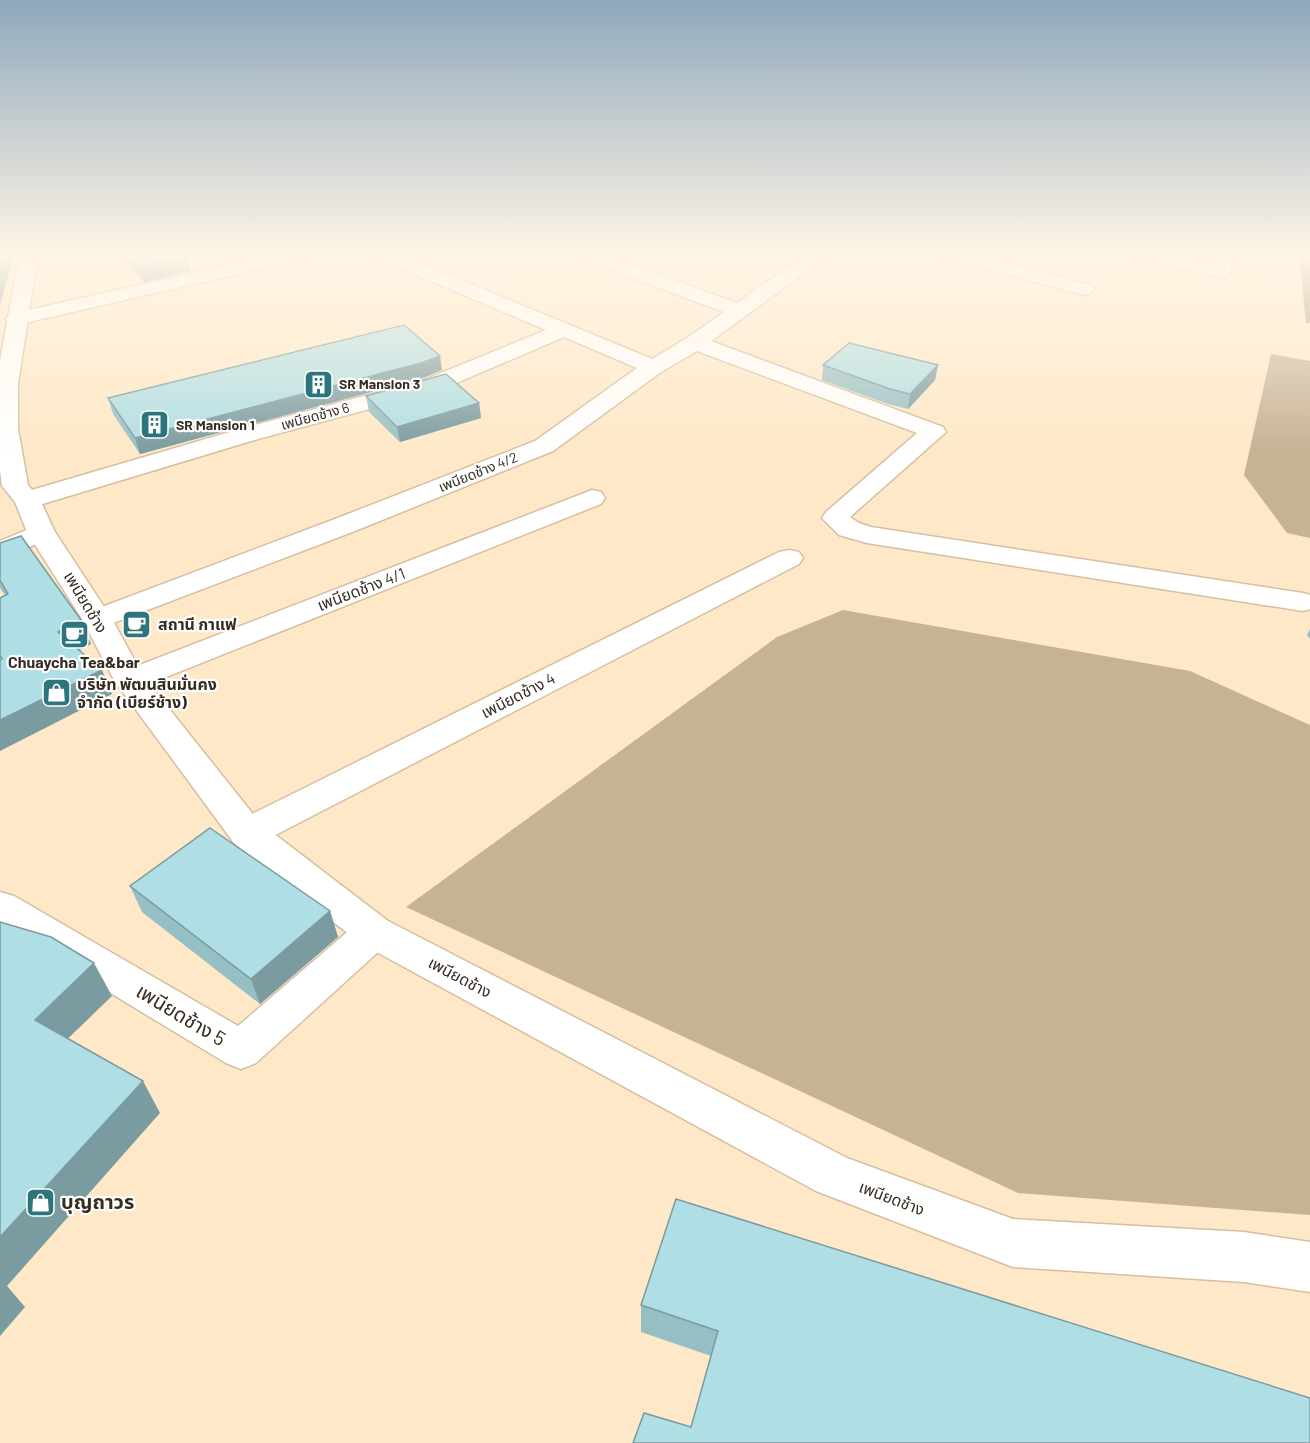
<svg xmlns="http://www.w3.org/2000/svg" width="1310" height="1443" font-family="Barlow,'Noto Sans Thai',sans-serif">
<rect width="100%" height="100%" fill="#fee8c7"/>
<!-- forest -->
<path fill="#c6b295" d="M 1271,354 L 1310,361 L 1310,538 L 1287,533 L 1244,475 Z
M 843,610 L 1190,671 L 1310,725 L 1310,1215 L 1018,1193 L 406,907 L 777,637 Z"/>
<!-- water -->
<path fill="#aa977a" d="M 1299,253 L 1310,253 L 1310,323 L 1306,323 Z"/>
<g fill="none" stroke-linecap="round" stroke-linejoin="round">
<defs>
<path id="street" d="M 281,253 L 312,253 L 310,257 L 303,259 L 16,325 L 9,323 L 6,319 L 9,315 L 16,313 Z
M 372,253 L 396,253 L 652,359 L 687,338 L 724,312 L 576,257 L 574,253 L 599,253 L 737,303 L 808,253 L 828,253 L 826,257 L 711,341 L 943,427 L 946,432 L 850,517 L 859,523 L 871,527 L 1303,593 L 1310,595 L 1310,609 L 1303,611 L 867,543 L 839,535 L 822,518 L 826,512 L 917,433 L 697,351 L 661,372 L 553,451 L 355,531 L 108,625 L 97,628 L 86,625 L 82,619 L 86,613 L 335,519 L 535,441 L 637,368 L 564,337 L 440,390 L 258,439 L 36,506 L 27,508 L 18,506 L 14,500 L 18,494 L 240,429 L 424,380 L 546,330 L 374,257 Z
M 940,253 L 969,253 L 1091,285 L 1094,289 L 1091,293 L 1084,295 L 942,257 Z
M 1132,253 L 1163,253 L 1212,264 L 1213,253 L 1231,253 L 1231,272 L 1228,276 L 1221,278 L 1134,257 Z
M 592,490 L 601,492 L 605,498 L 601,504 L 141,687 L 130,690 L 119,687 L 114,680 L 119,673 Z
M 41,524 L 51,526 L 55,532 L 51,538 L 0,559 L 0,541 Z
M 789,550 L 799,552 L 803,558 L 799,564 L 260,843 L 247,846 L 234,843 L 229,833 L 234,823 L 779,552 Z
M 0,892 L 14,896 L 238,1026 L 360,921 L 374,916 L 388,921 L 394,932 L 388,943 L 256,1063 L 241,1069 L 226,1063 L 0,926 Z"/>
<path id="secondary" d="M 20,253 L 38,253 L 18,384 L 18,429 L 28,485 L 40,500 L 55,532 L 112,619 L 143,676 L 260,823 L 388,921 L 847,1158 L 1013,1219 L 1244,1232 L 1310,1242 L 1310,1292 L 1244,1282 L 1013,1267 L 816,1191 L 360,943 L 234,843 L 114,680 L 82,619 L 27,532 L 15,502 L 2,486 L 0,471 L 0,360 Z"/>
</defs>
<!-- street casing -->
<use href="#street" stroke="#d5bfa0" stroke-width="3"/>
<!-- secondary casing -->
<use href="#secondary" stroke="#d5bfa0" stroke-width="3"/>
<!-- street -->
<use href="#street" fill="#fff" fill-rule="evenodd"/>
<!-- secondary -->
<use href="#secondary" fill="#fff" fill-rule="evenodd"/>
</g>
<!-- wall -->
<path fill="#96bfc4" d="M 114,253 L 181,253 L 186,257 L 190,271 L 144,282 Z
M 823,365 L 938,365 L 935,380 L 908,409 L 888,404 L 822,380 Z
M 442,370 L 423,378 L 140,454 L 113,414 L 108,398 Z
M 366,396 L 479,403 L 481,418 L 400,442 L 369,412 Z
M 0,543 L 91,644 L 79,650 L 112,694 L 1,660 L 0,658 L 0,598 L 5,595 L 0,588 Z
M 1310,629 L 1310,639 L 1307,635 Z
M 130,886 L 330,911 L 338,937 L 260,1004 L 142,912 Z
M 641,1305 L 1310,1398 L 691,1427 L 711,1356 L 641,1332 Z"/>
<!-- shaded-wall -->
<path fill="#7a9ba0" d="M 6,253 L 18,253 L 17,257 L 13,259 L 0,305 L 0,272 Z
M 261,253 L 273,253 L 262,255 Z
M 186,257 L 190,271 L 144,282 L 140,267 Z
M 440,356 L 442,370 L 423,378 L 140,454 L 135,438 Z
M 938,365 L 935,380 L 908,409 L 910,394 Z
M 479,403 L 481,418 L 400,442 L 397,427 Z
M 81,620 L 91,644 L 68,656 L 58,632 Z
M 102,670 L 112,694 L 0,751 L 0,720 Z
M 330,911 L 338,937 L 260,1004 L 251,979 Z
M 94,963 L 112,996 L 54,1052 L 35,1020 Z
M 143,1081 L 160,1113 L 7,1286 L 25,1307 L 0,1336 L 0,1237 Z"/>
<!-- building -->
<path fill="#afdee4" stroke="#7a9ba0" stroke-width="1.5" d="M 0,253 L 6,253 L 0,272 Z
M 124,253 L 181,253 L 186,257 L 140,267 Z
M 404,325 L 440,356 L 421,363 L 135,438 L 108,398 Z
M 849,343 L 938,365 L 910,394 L 890,389 L 823,365 Z
M 446,374 L 479,403 L 397,427 L 366,396 Z
M 21,536 L 81,620 L 58,632 L 102,670 L 0,720 L 0,660 L 2,659 L 0,655 L 0,598 L 8,594 L 0,580 L 0,543 Z
M 210,828 L 330,911 L 251,979 L 130,886 Z
M 0,922 L 51,937 L 94,963 L 35,1020 L 143,1081 L 0,1237 Z
M 676,1199 L 1310,1398 L 1310,1443 L 633,1443 L 644,1413 L 691,1427 L 718,1331 L 641,1305 Z"/>
<!-- sky -->
<linearGradient id="sky" x2="0" y2="1"><stop stop-color="#8fa8bc"/><stop offset="0.56" stop-color="#fff5e6"/><stop offset="1" stop-color="#fff5e6" stop-opacity="0"/></linearGradient>
<rect width="1310" height="455" fill="url(#sky)"/>
<!-- icons -->
<defs>
<symbol id="building-square" viewBox="-11 -11 22 22"><rect x="-9" y="-9" width="18" height="18" rx="4" fill="#2c757d" stroke="#fff"/><path d="M-4-6H4V6H1V3H-1V6H-4ZM-2.5-4.3h1.7v1.8h-1.7ZM.8-4.3h1.7v1.8H.8ZM-2.5-1h1.7V.8h-1.7ZM.8-1h1.7V.8H.8Z" fill="#fff"/></symbol>
<symbol id="cafe-square" viewBox="-11 -11 22 22"><rect x="-9" y="-9" width="18" height="18" rx="4" fill="#2c757d" stroke="#fff"/><path d="M-5.5-4.5H6V0H3Q3 3.5 0 3.5H-2.5Q-5.5 3.5-5.5 0ZM3-3.2v2h1.7v-2ZM-6 4.5H4V6H-6Z" fill="#fff"/></symbol>
<symbol id="shop-square" viewBox="-11 -11 22 22"><rect x="-9" y="-9" width="18" height="18" rx="4" fill="#2c757d" stroke="#fff"/><path d="M-5-2.5h2.3a2.7 3.5 0 0 1 5.4 0H5L5.5 6h-11ZM-1.5-2.5h3a1.5 2.3 0 0 0-3 0Z" fill="#fff"/></symbol>
</defs>
<g fill-rule="evenodd">
<use href="#building-square" x="302" y="368" width="33" height="33"/>
<use href="#building-square" x="138" y="408" width="33" height="33"/>
<use href="#cafe-square" x="120" y="608" width="33" height="33"/>
<use href="#cafe-square" x="58" y="618" width="33" height="33"/>
<use href="#shop-square" x="40" y="676" width="33" height="33"/>
<use href="#shop-square" x="24" y="1186" width="33" height="33"/>
</g>
<g text-anchor="middle" stroke-width="4.5" stroke-linejoin="round" paint-order="stroke">
<!-- far-poi labels -->
<g font-size="14" font-weight="bold" fill="#362d21" stroke="#fff" text-anchor="start">
<text x="339" y="389">SR Mansion 3</text>
<text x="176" y="430">SR Mansion 1</text>
</g>
<!-- far-street labels -->
<g font-size="14" fill="#362d21" stroke="#fff">
<text transform="translate(315 416) rotate(-15)" y="5">เพนียดช้าง 6</text>
<text transform="translate(478 472) rotate(-22)" y="5">เพนียดช้าง 4/2</text>
</g>
<!-- street labels -->
<g font-size="16" fill="#362d21" stroke="#fff">
<text transform="translate(361 589) rotate(-21)" y="6">เพนียดช้าง 4/1</text>
<text transform="translate(86 602) rotate(59)" y="6">เพนียดช้าง</text>
<text transform="translate(518 695) rotate(-27)" y="6">เพนียดช้าง 4</text>
<text transform="translate(460 977) rotate(28)" y="6">เพนียดช้าง</text>
<text transform="translate(892 1198) rotate(21)" y="6">เพนียดช้าง</text>
</g>
<!-- poi labels -->
<g font-size="16" font-weight="bold" fill="#362d21" stroke="#fff" text-anchor="start">
<text x="158" y="630">สถานี กาแฟ</text>
<text x="74" y="668" text-anchor="middle">Chuaycha Tea&amp;bar</text>
<text x="77" y="690">บริษัท พัฒนสินมั่นคง<tspan x="77" dy="18">จำกัด (เบียร์ช้าง)</tspan></text>
</g>
<!-- near-street labels -->
<g font-size="20" fill="#362d21" stroke="#fff">
<text transform="translate(181 1015) rotate(31)" y="7">เพนียดช้าง 5</text>
</g>
<!-- near-poi labels -->
<g font-size="20" font-weight="bold" fill="#362d21" stroke="#fff" text-anchor="start">
<text x="61" y="1209">บุญถาวร</text>
</g>
</g>
</svg>
